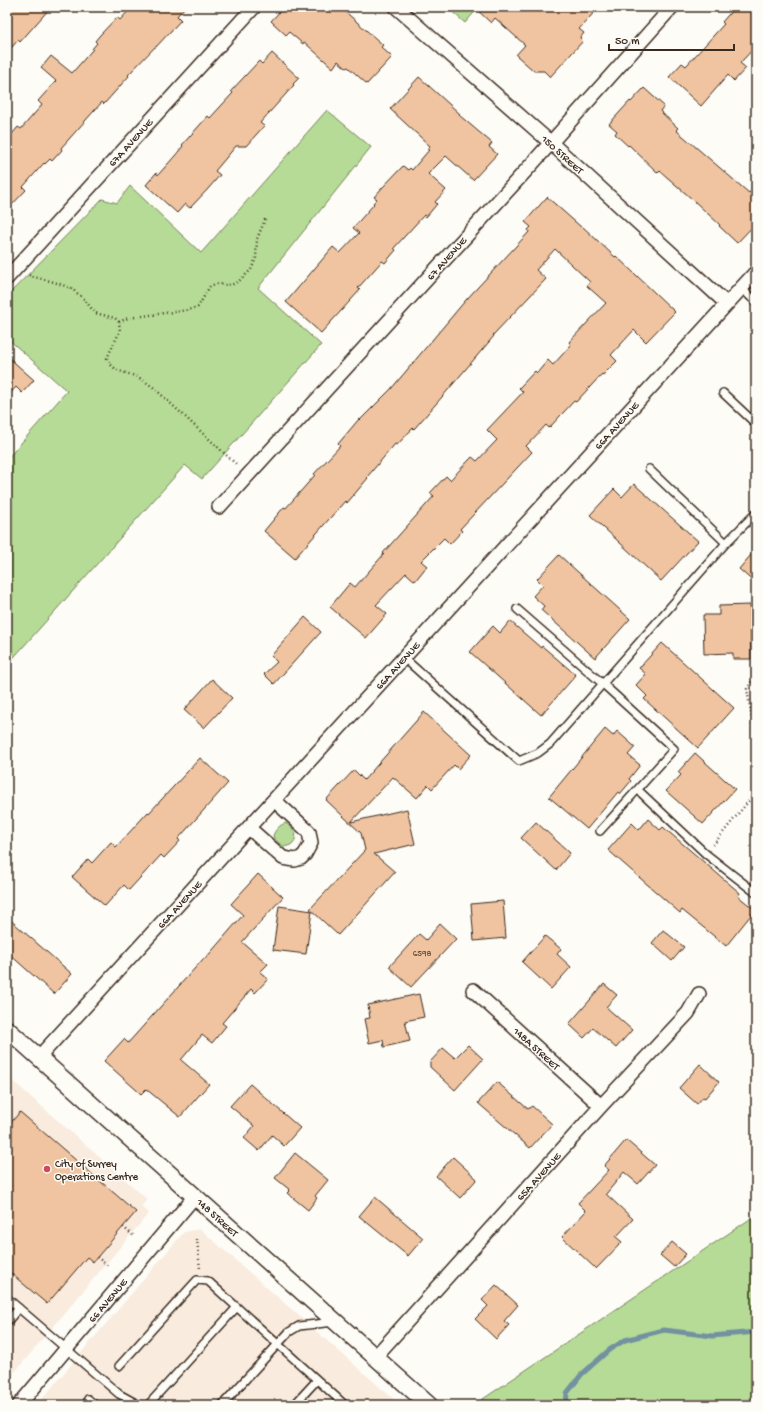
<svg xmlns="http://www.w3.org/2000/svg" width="763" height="1412" font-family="'Gochi Hand',sans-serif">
<rect width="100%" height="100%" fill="#fdfcf7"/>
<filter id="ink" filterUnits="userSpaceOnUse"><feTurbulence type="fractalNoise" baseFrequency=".025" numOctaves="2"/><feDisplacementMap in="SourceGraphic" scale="8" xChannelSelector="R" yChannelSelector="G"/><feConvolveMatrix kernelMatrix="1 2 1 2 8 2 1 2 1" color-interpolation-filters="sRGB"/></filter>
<g filter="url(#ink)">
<!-- built -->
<path fill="#f9ebdd" d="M 7,1076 L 147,1199 L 141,1207 L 149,1213 L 7,1381 Z
M 200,1229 L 400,1405 L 37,1405 L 184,1232 Z"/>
<!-- green -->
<path fill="#b5db96" stroke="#78825a" d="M 447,7 L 479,7 L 465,23 Z
M 327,110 L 371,147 L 258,288 L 321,345 L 202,479 L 185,465 L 7,665 L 7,459 L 67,391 L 7,338 L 7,296 L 102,199 L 117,203 L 130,186 L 201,253 Z
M 286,823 C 289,826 293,828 295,832 C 298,840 291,848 283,846 C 279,844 276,840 273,837 C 273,832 280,824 286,823 Z
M 756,1215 L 756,1405 L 474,1405 Z"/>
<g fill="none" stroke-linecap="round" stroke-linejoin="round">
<!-- stream -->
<path stroke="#7291a1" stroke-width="5" d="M 566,1405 L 567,1393 L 581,1375 L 609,1350 L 625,1340 L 664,1330 L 712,1336 L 756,1332"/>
</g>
<!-- building -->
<path fill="#f0c4a0" stroke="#3b2a1e" d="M 7,7 L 51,7 L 20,42 L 18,40 L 7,53 Z
M 132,7 L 185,7 L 177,16 L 181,20 L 156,47 L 155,47 L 128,75 L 129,76 L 104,104 L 102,102 L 61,148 L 62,150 L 52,161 L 50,159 L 45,164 L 44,163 L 23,187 L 26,190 L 7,210 L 7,140 L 18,127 L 21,129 L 42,105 L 38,101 L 56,81 L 41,68 L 51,56 L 72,73 L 93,49 L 92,49 L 97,43 L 95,41 L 100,35 L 117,17 L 120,20 Z
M 284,7 L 340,7 L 383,45 L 381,47 L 392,57 L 367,84 L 348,67 L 346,68 L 338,61 L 333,68 L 304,42 L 303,44 L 289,32 L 286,35 L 271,21 Z
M 474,7 L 599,7 L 579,29 L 584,33 L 580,38 L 583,41 L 550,77 L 544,71 L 534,71 L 516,55 L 525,45 L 495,18 L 491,23 Z
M 735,7 L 756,7 L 756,46 L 740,63 L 746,68 L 734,81 L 728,75 L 701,106 L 669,77 L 682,63 L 686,66 L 724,24 L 722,22 Z
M 272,53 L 299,78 L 293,84 L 294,85 L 260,123 L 264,126 L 246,146 L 236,146 L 215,171 L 220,175 L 208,189 L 190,208 L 185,204 L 177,213 L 146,185 L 156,173 L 158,175 L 174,157 L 183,146 L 182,145 L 208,116 L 210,118 L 233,93 L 231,91 L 259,61 L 262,64 Z
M 419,77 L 460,114 L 459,115 L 492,143 L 489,147 L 497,154 L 473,180 L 446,156 L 428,174 L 446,190 L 435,202 L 437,204 L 426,217 L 424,215 L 394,248 L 396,250 L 385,263 L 382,261 L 358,288 L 360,290 L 321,333 L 286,302 L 333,247 L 340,253 L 359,233 L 353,228 L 374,204 L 373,203 L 377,199 L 374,197 L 383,187 L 403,166 L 408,170 L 410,168 L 412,170 L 429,150 L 427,149 L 430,146 L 390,109 Z
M 644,88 L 664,106 L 660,111 L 678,128 L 676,130 L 749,193 L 756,185 L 756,223 L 737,243 L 719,226 L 720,225 L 692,199 L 660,171 L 658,173 L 629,145 L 628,146 L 615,134 L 617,131 L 609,124 L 630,101 L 631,102 Z
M 547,197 L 581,227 L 582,226 L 615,257 L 616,256 L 675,312 L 646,342 L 634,330 L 611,355 L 617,361 L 603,375 L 602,374 L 576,402 L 574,401 L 549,428 L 546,425 L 526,446 L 532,452 L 460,529 L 462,531 L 450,544 L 444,538 L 421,561 L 427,566 L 415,581 L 406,573 L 376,605 L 387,614 L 366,638 L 330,607 L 350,583 L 355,587 L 384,554 L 383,553 L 434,496 L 430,493 L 446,476 L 450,480 L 472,457 L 477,461 L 497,440 L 487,430 L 523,392 L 519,388 L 535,371 L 537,373 L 548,360 L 553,365 L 571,345 L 569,342 L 606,303 L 587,286 L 590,282 L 555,249 L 536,270 L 546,279 L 493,335 L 494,336 L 442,397 L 414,429 L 413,428 L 397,445 L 395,444 L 367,477 L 368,478 L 347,503 L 345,501 L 295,558 L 264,531 L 284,507 L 286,508 L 315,475 L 314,474 L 340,446 L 338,444 L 359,419 L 360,420 L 391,389 L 465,301 L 529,232 L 528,230 L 531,227 L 525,222 Z
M 7,356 L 34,380 L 22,393 L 16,387 L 7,397 Z
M 634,484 L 698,541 L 661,581 L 590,515 L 614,489 L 622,497 Z
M 756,549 L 756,584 L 739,569 Z
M 559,555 L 630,619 L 595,658 L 541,610 L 544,606 L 533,596 L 543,585 L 537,579 Z
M 750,605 L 751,659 L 733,659 L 733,653 L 704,654 L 703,615 L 719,615 L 719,606 Z
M 305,617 L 321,632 L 274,684 L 264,674 L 277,662 L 271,656 Z
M 510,621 L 541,648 L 542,646 L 576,675 L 541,715 L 470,652 L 493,626 L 500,633 Z
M 662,643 L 734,708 L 698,748 L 644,699 L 647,696 L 636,685 L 646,674 L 639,668 Z
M 212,679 L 232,698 L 204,728 L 184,710 Z
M 424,712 L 471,755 L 458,769 L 454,765 L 432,789 L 428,785 L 417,798 L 393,777 L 351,822 L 407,809 L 415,844 L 374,854 L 395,872 L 338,935 L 310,909 L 365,850 L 361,833 L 326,800 L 354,770 L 364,780 Z
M 605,729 L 613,736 L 617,731 L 635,747 L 628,755 L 640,765 L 629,779 L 631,781 L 620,794 L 618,792 L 587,829 L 549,797 Z
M 695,753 L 735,789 L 703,824 L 666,791 L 681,775 L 678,772 Z
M 200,758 L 228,783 L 178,839 L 180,841 L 164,858 L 161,855 L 129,890 L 124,885 L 105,906 L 72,877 L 88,859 L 92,863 L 111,842 L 116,847 L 148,812 L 149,813 Z
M 648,819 L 660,830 L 663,827 L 740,893 L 738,896 L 755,910 L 726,946 L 682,910 L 680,913 L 608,850 L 632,823 L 639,830 Z
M 536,822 L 570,853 L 556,870 L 521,838 Z
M 258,874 L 283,897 L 242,942 L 268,964 L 260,972 L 268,979 L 255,993 L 251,989 L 222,1023 L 226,1026 L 212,1043 L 202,1035 L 181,1060 L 209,1084 L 180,1117 L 146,1089 L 141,1094 L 104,1061 L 124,1039 L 128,1043 L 204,958 L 205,959 L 243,915 L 231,904 Z
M 503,901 L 506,938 L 474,941 L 471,904 Z
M 279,906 L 312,911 L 306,954 L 273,950 Z
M 7,917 L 72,974 L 54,994 L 7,952 Z
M 440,924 L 456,939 L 411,987 L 389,967 L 419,934 L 426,940 Z
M 663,930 L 684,947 L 672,961 L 652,943 Z
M 545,936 L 561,949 L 557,954 L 571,967 L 551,989 L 522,962 Z
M 604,984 L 617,995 L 606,1007 L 632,1030 L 616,1048 L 593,1028 L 584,1038 L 569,1024 Z
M 419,994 L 424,1017 L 405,1021 L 410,1041 L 384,1047 L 383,1040 L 369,1043 L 364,1019 L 370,1018 L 368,1005 Z
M 468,1045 L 483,1059 L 455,1090 L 430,1067 L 430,1062 L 443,1048 L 455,1058 Z
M 700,1064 L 719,1082 L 705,1098 L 703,1097 L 697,1104 L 679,1088 Z
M 497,1082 L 528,1109 L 532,1106 L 552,1124 L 530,1148 L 478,1103 Z
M 250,1084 L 300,1128 L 284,1146 L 272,1135 L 259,1151 L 244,1138 L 254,1126 L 230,1106 Z
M 20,1112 L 136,1212 L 93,1262 L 87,1257 L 47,1304 L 7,1270 L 7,1127 Z
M 626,1140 L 655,1165 L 638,1184 L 624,1172 L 606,1194 L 633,1219 L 616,1237 L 622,1242 L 596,1269 L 562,1237 L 586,1211 L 578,1203 L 609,1170 L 604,1166 Z
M 295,1153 L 328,1180 L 315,1196 L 317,1198 L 308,1210 L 287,1193 L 290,1190 L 275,1178 Z
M 453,1157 L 477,1179 L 460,1198 L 436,1176 Z
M 375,1197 L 423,1238 L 408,1256 L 359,1216 Z
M 672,1242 L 686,1254 L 674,1267 L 660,1255 Z
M 496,1285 L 518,1305 L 504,1321 L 509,1325 L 496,1339 L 475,1319 L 488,1306 L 482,1300 Z"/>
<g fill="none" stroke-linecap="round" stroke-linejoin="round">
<defs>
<path id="service" d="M 741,288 L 756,302
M 723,393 L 756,424
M 649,469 L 726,543
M 517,609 L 603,684 L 674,749 L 600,831
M 404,658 L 519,761 L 538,753 L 550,744 L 726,543 L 756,513
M 638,790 L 706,854 L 756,893
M 7,1298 L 119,1394 L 139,1405
M 7,1322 L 19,1308
M 119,1366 L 197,1280 L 208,1281 L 345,1405
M 88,1399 L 95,1405
M 148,1405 L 237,1307
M 222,1405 L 289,1332 L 299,1326 L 334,1322
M 294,1405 L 317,1380"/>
<path id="minor" d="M 396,7 L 551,143 L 727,304
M 7,278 L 254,7
M 219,507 L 531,165 L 672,7
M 249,828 L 283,858 L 295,860 L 301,858 L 305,854 L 311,843 L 309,832 L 274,800
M 473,990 L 601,1106
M 39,1057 L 756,272
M 375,1357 L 601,1106 L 688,1013 L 699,994
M 19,1405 L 195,1196"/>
<path id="tertiary" d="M 7,1029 L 429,1405"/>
</defs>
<!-- service casing -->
<use href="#service" stroke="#3b2a1e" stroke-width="10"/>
<!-- minor casing -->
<use href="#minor" stroke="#3b2a1e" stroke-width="16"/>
<!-- tertiary casing -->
<use href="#tertiary" stroke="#3b2a1e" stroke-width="19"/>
<!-- path -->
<path stroke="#3b2a1e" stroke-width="2.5" stroke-dasharray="1 3" stroke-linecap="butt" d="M 29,275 L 34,277 L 54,282 L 71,288 L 84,299 L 95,313 L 115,318 L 119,322 L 120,331 L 107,358 C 114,374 126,371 139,378 C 144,380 148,384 153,387 L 238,466
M 119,322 L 128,318 L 188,310 L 198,307 L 210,286 L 216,284 L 231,285 L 239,281 L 251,270 L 256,258 L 257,239 L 266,217
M 756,675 L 747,689 L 756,742
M 713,845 L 756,792
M 123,1227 L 135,1237
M 197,1239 L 200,1269
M 97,1257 L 109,1267"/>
<!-- service -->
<use href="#service" stroke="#fdfcf7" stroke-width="7"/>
<!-- minor -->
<use href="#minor" stroke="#fdfcf7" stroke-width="13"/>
<!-- tertiary -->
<use href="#tertiary" stroke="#fdfcf7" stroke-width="16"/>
</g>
</g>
<!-- markers -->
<circle fill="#d1495b" stroke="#fdfcf7" stroke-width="1.5" cx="47" cy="1169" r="4"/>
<g text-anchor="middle" stroke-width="3" stroke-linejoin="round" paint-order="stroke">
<!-- number labels -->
<g font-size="9" fill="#68503e">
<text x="422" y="956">6598</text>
</g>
<!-- street labels -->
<g font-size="11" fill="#3b2a1e" stroke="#fdfcf7">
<text transform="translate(130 142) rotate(-48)" y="4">67A AVENUE</text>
<text transform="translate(563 154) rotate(42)" y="4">150 STREET</text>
<text transform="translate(446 258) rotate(-48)" y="4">67 AVENUE</text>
<text transform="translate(616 425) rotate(-48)" y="4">66A AVENUE</text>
<text transform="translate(397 665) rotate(-48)" y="4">66A AVENUE</text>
<text transform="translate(179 904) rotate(-48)" y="4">66A AVENUE</text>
<text transform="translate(537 1048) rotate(42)" y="4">148A STREET</text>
<text transform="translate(538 1176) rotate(-48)" y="4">65A AVENUE</text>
<text transform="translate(218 1217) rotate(42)" y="4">148 STREET</text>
<text transform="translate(107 1300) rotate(-50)" y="4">66 AVENUE</text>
</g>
<!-- poi labels -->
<g font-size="11" fill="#3b2a1e" stroke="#fdfcf7" text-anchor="start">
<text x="55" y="1167">City of Surrey<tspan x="55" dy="13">Operations Centre</tspan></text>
</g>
</g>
<!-- margin -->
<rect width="763" height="1412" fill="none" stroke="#fdfcf7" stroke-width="24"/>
<rect x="12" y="12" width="739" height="1388" fill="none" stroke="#3b2a1e" stroke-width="1.5" filter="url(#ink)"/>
<!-- scale -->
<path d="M609 44v6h125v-6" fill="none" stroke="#3b2a1e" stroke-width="2"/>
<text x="615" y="44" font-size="12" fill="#3b2a1e" stroke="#fdfcf7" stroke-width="3" paint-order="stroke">50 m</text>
</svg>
